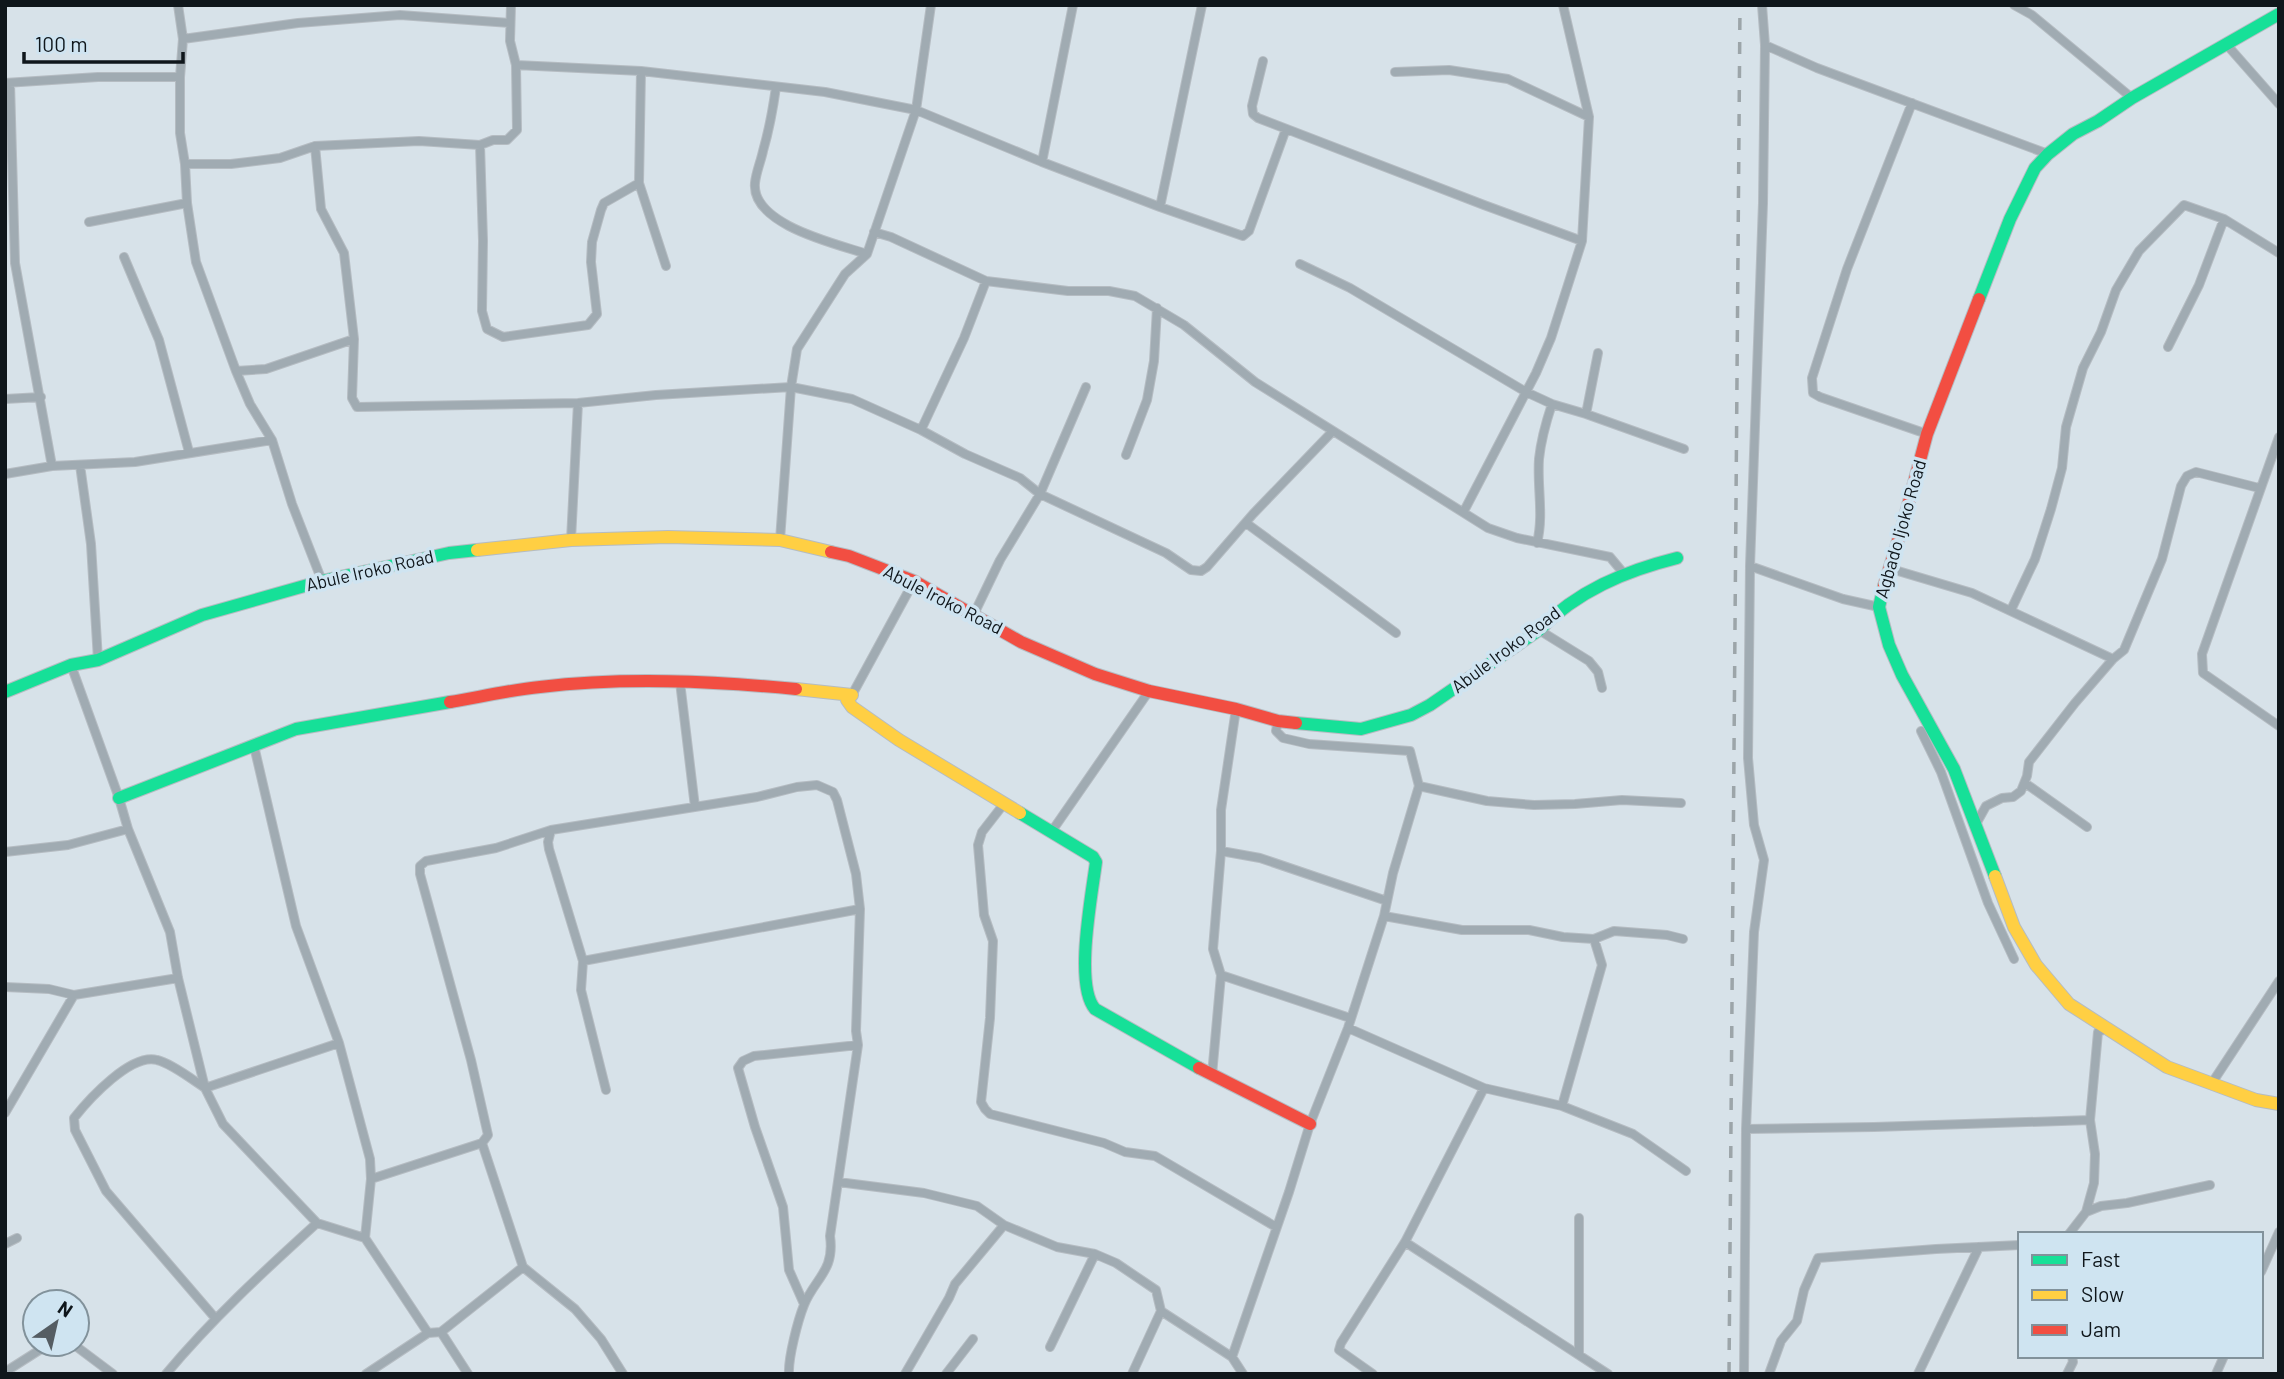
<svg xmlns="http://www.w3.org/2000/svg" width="2284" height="1379" font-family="Barlow,sans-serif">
<rect width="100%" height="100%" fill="#d7e2e9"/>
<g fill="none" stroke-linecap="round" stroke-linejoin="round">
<defs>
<path id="street" d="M 178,5 L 183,39 L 180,77 L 180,133 L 185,164 L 187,203 L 196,262 L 236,371 L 250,404 L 272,440 L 292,504 L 322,581
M 2014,5 L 2032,15 L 2132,98
M 183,39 L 298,23 L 400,15 L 510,23
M 1765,45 L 1817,68 L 2048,154
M 2227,45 L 2279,104
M 1263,61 L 1252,106 L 1253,114 L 1258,118 L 1484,205 L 1582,241
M 516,65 L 641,71 L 825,92 L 916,110 L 1042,162 L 1160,207 L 1243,236 L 1249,231 L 1286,129
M 641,71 L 639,183 L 666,266
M 1395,72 L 1449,70 L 1508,79 L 1589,117
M 5,83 L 98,77 L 180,77
M 10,83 L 15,263 L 52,466
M 776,87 C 773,109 769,130 763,151 C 761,161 756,172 755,183 C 751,225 837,244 867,254
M 1912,103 L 1847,269 L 1812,378 L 1813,393 L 1820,397 L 1927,434
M 480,145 L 483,241 L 482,311 L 487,329 L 503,337 L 588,325 L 597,314 L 591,262 L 592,242 L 601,210 L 604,203 L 639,183
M 315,146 L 321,209 L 344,253 L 354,339 L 352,398 L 357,407 L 578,403 L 656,395 L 791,387 L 852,399 L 921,430 L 965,454 L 1020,478 L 1040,494 L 1166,553 L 1191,570 L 1201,571 L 1207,567 L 1253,514 L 1332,432
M 1042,162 L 1073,5
M 185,164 L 231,164 L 280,158 L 315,146 L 419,141 L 480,145 L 493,140 L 507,140 L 517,130 L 516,65 L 510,41 L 511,5
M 1160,207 L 1202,5
M 89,222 L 187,203
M 874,232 L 891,237 L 986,281 L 1068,291 L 1109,291 L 1135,296 L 1184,325 L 1255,382 L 1488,528 L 1517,538 L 1610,557 L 1625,575
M 124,257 L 159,340 L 189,452
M 1300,264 L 1350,288 L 1526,392 L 1552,404 L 1586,414 L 1684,449
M 2168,347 L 2199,285 L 2224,219
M 236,371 L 266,369 L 354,339
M 5,399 L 41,397
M 1586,414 L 1598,353
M 921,430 L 964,338 L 986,281
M 2279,437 L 2202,654 L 2203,673 L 2279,726
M 1126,455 L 1147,400 L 1154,361 L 1157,308
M 80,465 L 91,544 L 98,660
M 5,474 L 52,466 L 135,462 L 272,440
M 1464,511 L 1536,373 L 1551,338 L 1582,241 L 1589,117 L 1563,5
M 1246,523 L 1396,633
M 571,540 L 578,403
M 780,540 L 791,387 L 797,349 L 845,274 L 867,254 L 916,110 L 931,5
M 1537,543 C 1544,515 1537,487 1539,459 C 1541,440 1546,422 1552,404
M 1750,566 L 1843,599 L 1879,607
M 1888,568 L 1972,593 L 2113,659
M 2011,610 L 2035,559 L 2051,509 L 2062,468 L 2066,427 L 2083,368 L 2101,332 L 2116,290 L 2139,251 L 2184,205 L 2224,219 L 2279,253
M 974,614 L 1000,560 L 1040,494 L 1086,387
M 1539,630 L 1589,661 L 1598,672 L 1602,688
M 71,665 L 119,798 L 128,829 L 170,932 L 178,978 L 205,1088 L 223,1124 L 317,1223 L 365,1238 L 428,1333 L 441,1332 L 468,1374
M 680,682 L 695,807
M 852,695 L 914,581
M 1921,731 L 1941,772 L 1988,903 L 2014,959
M 254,746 L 296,926 L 339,1043 L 370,1159 L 371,1179 L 365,1238
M 2025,783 L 2087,827
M 1419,786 L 1487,801 L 1534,805 L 1575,804 L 1622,800 L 1681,803
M 1003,805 L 982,832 L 978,845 L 984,915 L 993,941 L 990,1018 L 981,1102 L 985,1109 L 990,1114 L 1104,1143 L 1125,1152 L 1155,1156 L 1276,1227
M 1976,824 L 1986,806 L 2002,798 L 2013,797 L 2021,791 L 2027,776 L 2029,762 L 2075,703 L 2113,659 L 2124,650 L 2162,559 L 2181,486 L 2187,476 L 2196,472 L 2259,488
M 551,830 L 548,842 L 549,849 L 583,961 L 581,990 L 606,1090
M 1052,831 L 1149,691
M 1221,851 L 1260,858 L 1387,901
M 5,852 L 68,845 L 128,829
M 1384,916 L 1462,930 L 1529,930 L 1563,937 L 1594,939 L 1614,931 L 1667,935 L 1683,939
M 583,961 L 860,909
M 1221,975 L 1350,1018
M 5,987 L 49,989 L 74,995 L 178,978
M 1348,1028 L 1484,1088 L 1562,1106 L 1633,1134 L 1686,1171
M 1212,1075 L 1221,975 L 1213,949 L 1221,851 L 1221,810 L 1236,709
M 2212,1083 L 2279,981
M 1562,1106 L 1602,965 L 1594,939
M 5,1113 L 74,995
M 1746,1129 L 1874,1127 L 2090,1120
M 482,1143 L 523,1267 L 575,1309 L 601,1339 L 623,1374
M 371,1179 L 482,1143 L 488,1135 L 471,1060 L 420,874 L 420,866 L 426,861 L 496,848 L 551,830 L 757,797 L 797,787 L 817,785 L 833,792 L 837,800 L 856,874 L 860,909 L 856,1031 L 858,1045 L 830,1236 C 835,1271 815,1278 804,1305 C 798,1320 788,1358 789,1374
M 838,1182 L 924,1193 L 977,1206 L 1004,1225 L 1057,1247 L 1095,1254 L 1116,1263 L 1156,1290 L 1161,1311 L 1232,1357 L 1243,1374
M 2086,1212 L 2101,1206 L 2127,1203 L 2210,1185
M 1579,1218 L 1579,1353
M 2069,1234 L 2086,1212 L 2094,1183 L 2095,1154 L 2090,1120 L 2098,1032 L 2108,1028
M 1405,1242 L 1608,1374
M 5,1244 L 17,1238
M 2261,1272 L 2279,1232
M 804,1304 L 789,1270 L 783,1207 L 755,1127 L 738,1068 L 743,1061 L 754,1056 L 858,1045
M 216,1319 L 106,1191 L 75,1130 L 74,1118 C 89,1099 131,1053 157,1060 C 171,1063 193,1080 205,1088 L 339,1043
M 441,1332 L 523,1267
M 73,1344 L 113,1374
M 1050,1347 L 1095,1254
M 1232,1357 L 1289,1192 L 1310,1124 L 1348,1028 L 1384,916 L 1393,873 L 1419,786 L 1410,751 L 1309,744 L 1283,738 L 1276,731 L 1278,721
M 5,1372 L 49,1344
M 166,1374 C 212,1319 264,1271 317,1223
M 366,1374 L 428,1333
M 905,1374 L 949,1298 L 955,1284 L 1004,1225
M 946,1374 L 973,1339
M 1132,1374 L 1161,1311
M 1373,1374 L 1339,1350 L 1341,1343 L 1405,1242 L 1484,1088
M 1744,1374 L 1746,1129 L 1754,932 L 1764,860 L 1754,825 L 1748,758 L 1750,566 L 1763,203 L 1765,45 L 1762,5
M 1769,1374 L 1781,1341 L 1797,1321 L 1804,1290 L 1818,1258 L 1936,1249 L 2020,1245
M 1918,1374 L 1979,1247
M 2067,1374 L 2073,1362 L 2072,1356
M 2216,1374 L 2224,1356"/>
<path id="fast" d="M 1979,299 L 2010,219 L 2035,168 L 2048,154 L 2073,134 L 2098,121 L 2132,98 L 2279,14
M 1884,586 L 1879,607 L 1889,645 L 1902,675 L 1954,769 L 1995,876
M 5,692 L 71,665 L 98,660 L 202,615 L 322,581 L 449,553 L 477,550
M 1296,723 L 1361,729 L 1411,715 L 1430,705 L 1539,630 C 1577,591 1625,571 1677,558
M 119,798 L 296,729 L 450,702
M 1020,813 L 1093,857 L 1096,862 C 1092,894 1074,985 1095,1009 L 1199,1068"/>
<path id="slow" d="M 477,550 L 571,540 L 668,537 L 780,540 L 831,552
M 796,689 L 852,695 L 847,700 L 852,707 L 899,740 L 1020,813
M 1995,876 L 2014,927 L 2036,965 L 2069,1004 L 2167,1067 L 2256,1100 L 2279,1104"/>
<path id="jam" d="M 831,552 L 849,556 L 914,581 L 1021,642 L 1095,674 L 1149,691 L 1236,709 L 1278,721 L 1296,723
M 1884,586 L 1902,528 L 1927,434 L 1979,299
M 450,702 C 480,697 510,690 540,687 C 625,677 711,681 796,689
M 1199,1068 L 1310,1124"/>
</defs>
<!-- street casing -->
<use href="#street" stroke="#b5bcc2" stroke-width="10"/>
<!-- fast casing -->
<use href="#fast" stroke="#b5bcc2" stroke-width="14"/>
<!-- slow casing -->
<use href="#slow" stroke="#b5bcc2" stroke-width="14"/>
<!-- jam casing -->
<use href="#jam" stroke="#b5bcc2" stroke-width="14"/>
<!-- street -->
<use href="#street" stroke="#a0abb2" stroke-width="8"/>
<!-- fast -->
<use href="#fast" stroke="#16e098" stroke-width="12"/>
<!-- slow -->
<use href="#slow" stroke="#ffcf43" stroke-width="12"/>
<!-- jam -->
<use href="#jam" stroke="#f24e42" stroke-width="12"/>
<!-- rail -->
<path stroke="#9ca5a9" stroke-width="3.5" stroke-dasharray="12 12" stroke-linecap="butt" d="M 1729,1374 L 1740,5"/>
</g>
<g text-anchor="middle" stroke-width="7" stroke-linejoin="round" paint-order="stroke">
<!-- street labels -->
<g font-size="18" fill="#0f161b" stroke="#cfe4f1">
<text transform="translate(1901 529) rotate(-74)" y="6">Agbado Ijoko Road</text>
<text transform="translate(370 571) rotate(-13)" y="6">Abule Iroko Road</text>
<text transform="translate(943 600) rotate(27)" y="6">Abule Iroko Road</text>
<text transform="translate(1506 650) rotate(-37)" y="6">Abule Iroko Road</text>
</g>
</g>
<!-- border -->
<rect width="2284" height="1379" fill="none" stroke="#0f161b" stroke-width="14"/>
<!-- legend -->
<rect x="2018" y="1232" width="245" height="126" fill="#cfe4f1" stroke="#82929b" stroke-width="2"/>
<rect x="2032" y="1255" width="35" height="10" fill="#16e098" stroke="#82929b" stroke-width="2"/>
<text x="2081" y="1267" font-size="21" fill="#0f161b">Fast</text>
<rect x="2032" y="1290" width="35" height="10" fill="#ffcf43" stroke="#82929b" stroke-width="2"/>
<text x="2081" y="1302" font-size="21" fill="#0f161b">Slow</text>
<rect x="2032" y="1325" width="35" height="10" fill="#f24e42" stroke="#82929b" stroke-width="2"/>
<text x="2081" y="1337" font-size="21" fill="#0f161b">Jam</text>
<!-- north arrow -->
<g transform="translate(56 1323) rotate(34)"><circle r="33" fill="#cfe4f1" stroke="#82929b" stroke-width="2"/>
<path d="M0-5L12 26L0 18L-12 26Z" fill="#555d63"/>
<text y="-10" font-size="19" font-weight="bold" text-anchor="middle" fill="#0f161b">N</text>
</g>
<!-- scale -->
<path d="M24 52v10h159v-10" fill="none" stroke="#0f161b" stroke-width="3.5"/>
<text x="35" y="52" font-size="21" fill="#0f161b" stroke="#cfe4f1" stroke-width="5" paint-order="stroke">100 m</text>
</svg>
